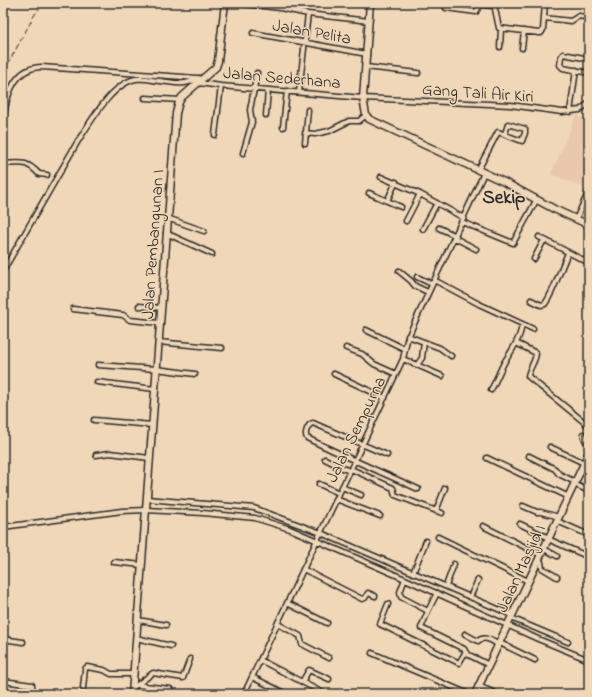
<svg xmlns="http://www.w3.org/2000/svg" width="592" height="697" font-family="'Indie Flower',sans-serif">
<rect width="100%" height="100%" fill="#efd7b7"/>
<filter id="ink" filterUnits="userSpaceOnUse"><feTurbulence type="fractalNoise" baseFrequency=".025" numOctaves="2"/><feDisplacementMap in="SourceGraphic" scale="8" xChannelSelector="R" yChannelSelector="G"/><feConvolveMatrix kernelMatrix="1 2 1 2 8 2 1 2 1" color-interpolation-filters="sRGB"/></filter>
<g filter="url(#ink)">
<!-- built -->
<path fill="#e9c8ad" d="M 576,116 L 589,119 L 589,168 L 582,187 L 551,174 Z"/>
<g fill="none" stroke-linecap="round" stroke-linejoin="round">
<defs>
<path id="street" d="M 235,3 L 280,8 L 308,14 L 369,21
M 495,3 L 495,9 L 499,28 L 539,33 L 541,33 L 543,30 L 545,3
M 446,8 L 476,12 L 480,5 L 495,6
M 544,18 L 571,21 L 579,16 L 589,18
M 253,33 L 367,54
M 500,47 L 501,29
M 522,48 L 524,31
M 589,59 L 563,54 L 561,57 L 560,65 L 563,68 L 589,73
M 366,67 L 418,73
M 199,83 L 221,86 L 363,98 L 510,105 L 562,112 L 580,110 L 589,103
M 299,92 L 308,14
M 145,98 L 180,100
M 570,112 L 576,70
M 266,115 L 268,90
M 3,125 C 5,101 12,67 42,67 L 197,78
M 283,127 L 287,91
M 305,133 L 315,134 L 329,131 L 349,121 L 359,121 L 366,115
M 215,135 L 221,86
M 305,143 L 308,110
M 243,153 L 252,122 L 250,110 L 257,73
M 3,164 C 21,163 26,160 39,174 L 47,175
M 478,170 L 498,132 L 522,141 L 525,133 L 525,129 L 508,124 L 505,134
M 381,177 L 420,194 L 464,218
M 369,193 L 401,207
M 387,201 L 396,182
M 167,218 L 204,231
M 576,219 L 589,191
M 406,221 L 420,194
M 462,222 L 513,243 L 537,199
M 439,228 L 456,236
M 423,229 L 437,203
M 166,233 L 212,254
M 539,237 L 589,263
M 455,238 L 476,249
M 534,259 L 544,240
M 3,271 L 78,141 C 90,123 112,83 136,79 C 143,78 152,80 160,81 C 177,83 184,86 199,78
M 399,271 L 411,281 L 415,286 L 428,292
M 417,277 L 432,284
M 434,280 L 479,304 L 533,329
M 531,300 L 541,305 L 545,304 C 555,289 560,270 568,253
M 139,306 L 161,308
M 73,309 L 123,315 L 130,320 L 159,323
M 366,330 L 405,349
M 408,336 L 440,348 L 451,356
M 158,342 L 222,348
M 516,343 L 536,353 C 536,361 529,368 528,376 L 530,378 L 589,426
M 346,348 L 362,354 L 374,364 L 396,374
M 403,359 L 442,376
M 98,365 L 156,369 L 195,374
M 417,365 L 422,358 L 424,342
M 334,374 L 385,398
M 97,382 L 155,389
M 491,390 C 496,381 500,370 505,361 C 512,351 521,337 522,324
M 94,420 L 152,425
M 583,434 L 585,440 L 589,443
M 550,447 L 584,463
M 96,455 L 110,453 L 149,458
M 387,455 L 313,423 C 308,424 304,433 307,438 C 343,456 381,472 418,489
M 529,456 L 555,469 L 559,474 L 575,482
M 487,458 L 569,497
M 325,459 L 349,471
M 583,465 L 589,469
M 351,469 L 393,488 L 395,495 L 442,513
M 319,484 L 339,493
M 574,484 L 589,491
M 342,487 L 361,495
M 147,499 L 254,508 L 321,533 L 512,615
M 336,499 L 380,516
M 523,506 L 537,512 L 541,512 L 559,517
M 436,511 L 445,488
M 557,521 L 589,535
M 520,524 L 549,538
M 483,526 L 541,555
M 3,527 L 122,511 L 146,510 L 203,513 L 255,518 L 290,529 L 405,579 L 538,639 L 589,660
M 438,537 L 528,581
M 548,539 L 589,557
M 544,549 L 557,556
M 539,559 L 541,562 L 542,568 L 557,577
M 114,562 L 142,565
M 303,569 L 362,599 L 365,598 L 368,593 L 375,596
M 413,573 L 426,541
M 405,579 L 400,592 L 401,597 L 428,611 L 421,628 L 464,649 L 467,654 L 489,665
M 446,586 L 454,564
M 470,597 L 478,580
M 287,603 L 327,623
M 388,604 L 380,624 L 459,663 L 465,653
M 428,611 L 437,593
M 511,618 L 568,642
M 138,620 L 166,625
M 278,624 L 300,636 L 302,644 L 329,658
M 465,634 L 478,641 C 485,635 492,641 499,645
M 136,638 L 171,646
M 3,639 L 23,642
M 500,643 L 535,660
M 372,653 L 469,694
M 260,660 L 325,694
M 252,677 L 286,694
M 3,681 L 32,685 L 33,694
M 302,682 L 309,670 L 329,679
M 137,685 L 170,689
M 133,686 L 137,685 L 153,673 L 183,678 L 190,659
M 479,686 L 497,694
M 83,688 L 85,669 L 87,667 L 104,670 L 111,674 L 134,674
M 244,694 L 403,359 L 407,340 L 413,326 L 484,173"/>
<path id="secondary" d="M 370,3 L 363,98 L 366,115 L 369,119 L 504,182 L 554,209 L 589,225
M 132,694 L 176,113 L 179,102 L 182,97 L 216,67 L 218,61 L 225,3
M 475,694 L 589,453"/>
</defs>
<!-- street casing -->
<use href="#street" stroke="#2b2b2b" stroke-width="7"/>
<!-- secondary casing -->
<use href="#secondary" stroke="#2b2b2b" stroke-width="9"/>
<!-- street -->
<use href="#street" stroke="#efd7b7" stroke-width="4"/>
<!-- secondary -->
<use href="#secondary" stroke="#efd7b7" stroke-width="6"/>
<!-- rail -->
<path stroke="#2b2b2b" stroke-width="1" stroke-dasharray="6 3" stroke-linecap="butt" d="M 3,73 L 35,14 L 44,3"/>
</g>
</g>
<g text-anchor="middle" stroke-width="3" stroke-linejoin="round" paint-order="stroke">
<!-- street labels -->
<g font-size="17" fill="#2b2b2b" stroke="#efd7b7">
<text transform="translate(312 31) rotate(10)" y="6">Jalan Pelita</text>
<text transform="translate(282 77) rotate(5)" y="6">Jalan Sederhana</text>
<text transform="translate(478 92) rotate(4)" y="6">Gang Tali Air Kiri</text>
<text transform="translate(152 244) rotate(-86)" y="6">Jalan Pembangunan I</text>
<text transform="translate(355 429) rotate(-64)" y="6">Jalan Sempurna</text>
<text transform="translate(520 568) rotate(-65)" y="6">Jalan Masjid I</text>
</g>
<!-- quarter labels -->
<g font-size="19" font-weight="bold" fill="#2b2b2b" stroke="#efd7b7">
<text x="504" y="203">Sekip</text>
</g>
</g>
<!-- margin -->
<rect width="592" height="697" fill="none" stroke="#efd7b7" stroke-width="16"/>
<rect x="8" y="8" width="576" height="681" fill="none" stroke="#2b2b2b" stroke-width="1.5" filter="url(#ink)"/>
</svg>
